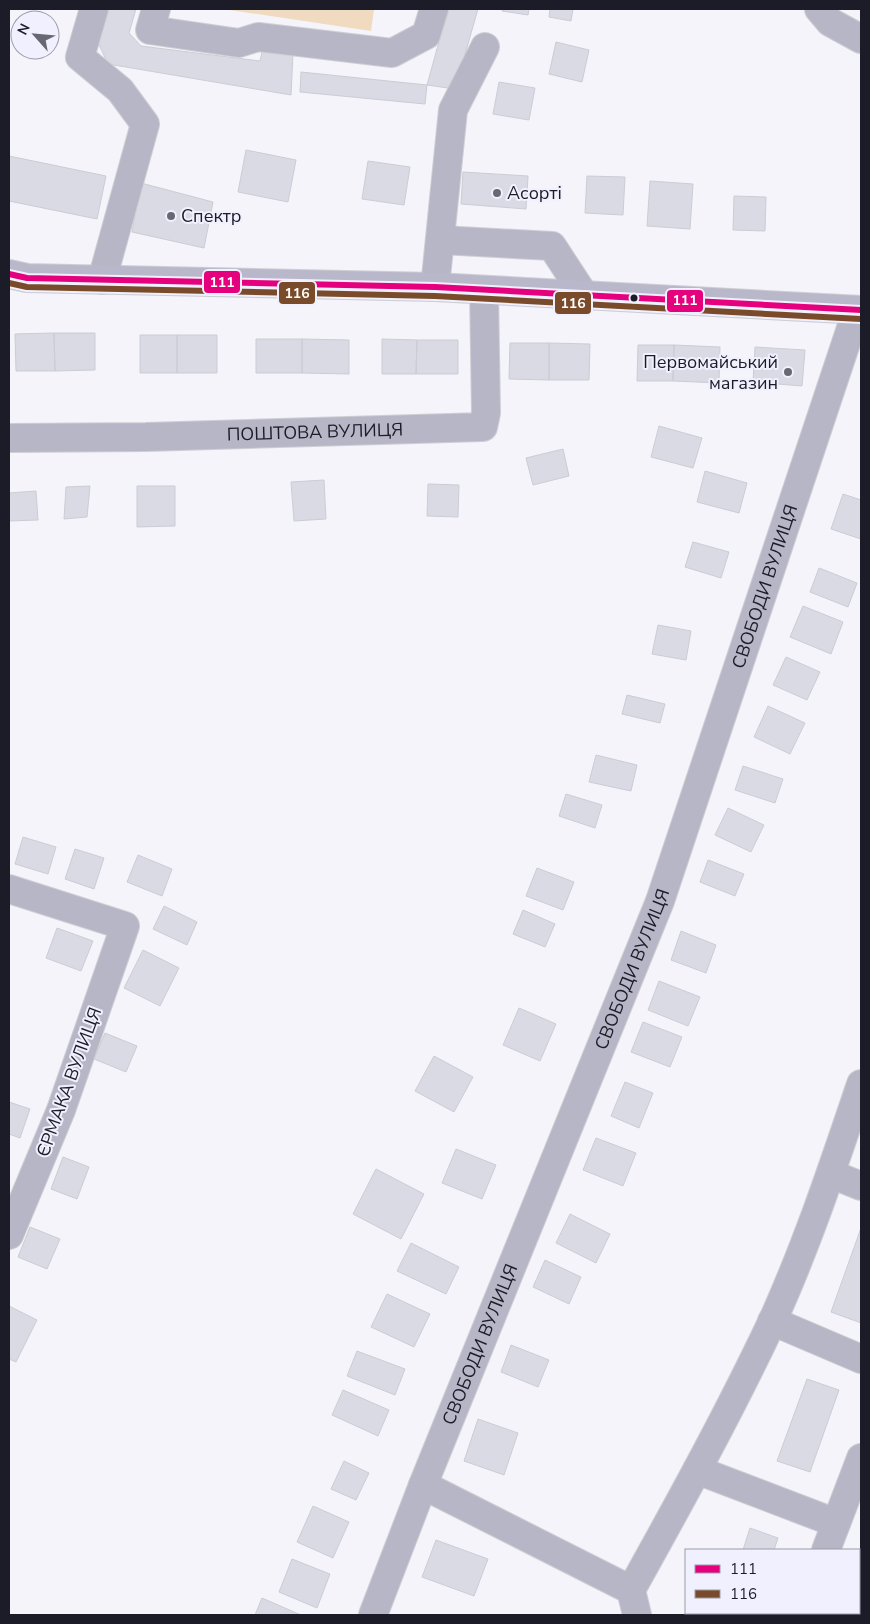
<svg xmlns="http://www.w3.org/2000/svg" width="870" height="1624" font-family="'Nunito Sans',sans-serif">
<rect width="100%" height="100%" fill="#f4f4fa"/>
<!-- green -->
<path fill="#f0dbc0" d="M 223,9 L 374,9 L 371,31 Z"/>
<!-- building -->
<path fill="#dadae4" stroke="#ccccd5" d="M 103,9 L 136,9 L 129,33 L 141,46 L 260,61 L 263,48 L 293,52 L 291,95 L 108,64 L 95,36 Z
M 448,9 L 478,9 L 455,89 L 427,85 Z
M 503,9 L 529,9 L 528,15 L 502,11 Z
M 550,9 L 573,9 L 571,21 L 549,17 Z
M 556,42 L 589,50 L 582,82 L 549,74 Z
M 301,72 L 427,85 L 425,104 L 300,92 Z
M 499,82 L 535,88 L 529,120 L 493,114 Z
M 246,150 L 296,160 L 288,202 L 238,192 Z
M 9,156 L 106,176 L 97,219 L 9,201 Z
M 368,161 L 410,167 L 404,205 L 362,199 Z
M 463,172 L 528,176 L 526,209 L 461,204 Z
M 587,176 L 625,177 L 623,215 L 585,213 Z
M 650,181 L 693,184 L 690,229 L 647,226 Z
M 141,183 L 213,202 L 204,248 L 132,232 Z
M 734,196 L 766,197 L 765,231 L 733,230 Z
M 54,333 L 95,333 L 95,370 L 55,371 Z
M 54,333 L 55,371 L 16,371 L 15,334 Z
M 140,335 L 177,335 L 177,373 L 140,373 Z
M 177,335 L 217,335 L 217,373 L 177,373 Z
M 256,339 L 302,339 L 302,373 L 256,373 Z
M 302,339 L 349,340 L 349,374 L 302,373 Z
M 382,339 L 417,340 L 416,374 L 382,374 Z
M 417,340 L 458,340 L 458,374 L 416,374 Z
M 510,343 L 549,343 L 549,380 L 509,379 Z
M 549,343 L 590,344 L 589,380 L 549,380 Z
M 638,345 L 674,345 L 673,381 L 637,381 Z
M 674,345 L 720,347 L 719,383 L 673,381 Z
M 755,347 L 805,350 L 802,386 L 753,382 Z
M 659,426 L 702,438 L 693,468 L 651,457 Z
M 563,449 L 569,476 L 533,485 L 526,458 Z
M 705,471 L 747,483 L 739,513 L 697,502 Z
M 324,480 L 326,519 L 294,521 L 291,482 Z
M 428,484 L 459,485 L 458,517 L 427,516 Z
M 90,486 L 87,517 L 64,519 L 66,487 Z
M 137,486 L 175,486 L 175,526 L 137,527 Z
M 36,491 L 38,520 L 9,521 L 9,493 Z
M 843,494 L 861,500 L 861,539 L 831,529 Z
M 693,542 L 729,552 L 721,578 L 685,567 Z
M 819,568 L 857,583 L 848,607 L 810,592 Z
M 803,606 L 843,622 L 831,654 L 790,637 Z
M 658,625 L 691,631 L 686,660 L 652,654 Z
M 786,657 L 820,672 L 807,700 L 773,685 Z
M 627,695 L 665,704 L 660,723 L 622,714 Z
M 768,706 L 805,723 L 790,754 L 754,737 Z
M 596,755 L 637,765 L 631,791 L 589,782 Z
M 743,766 L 783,779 L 775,803 L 735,790 Z
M 566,794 L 602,805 L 595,828 L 559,816 Z
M 728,808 L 764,825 L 751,852 L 715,835 Z
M 23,837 L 56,847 L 48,874 L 15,864 Z
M 75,849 L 104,858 L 94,889 L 65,879 Z
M 138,855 L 172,869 L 162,896 L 127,882 Z
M 708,860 L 744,874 L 735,896 L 700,882 Z
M 537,868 L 574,882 L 563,910 L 526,896 Z
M 164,906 L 197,922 L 187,945 L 153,929 Z
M 523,910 L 555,924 L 545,947 L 513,934 Z
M 57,928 L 93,941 L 81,971 L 46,958 Z
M 681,931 L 716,945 L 706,973 L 671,960 Z
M 143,950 L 179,968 L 160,1006 L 124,988 Z
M 659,981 L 700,997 L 688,1026 L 648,1010 Z
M 519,1008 L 556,1024 L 540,1061 L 503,1045 Z
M 643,1022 L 682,1037 L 670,1067 L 631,1052 Z
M 105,1033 L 137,1046 L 126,1072 L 94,1059 Z
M 434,1056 L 473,1077 L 454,1112 L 415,1091 Z
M 625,1082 L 653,1093 L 639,1128 L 611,1116 Z
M 9,1102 L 30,1109 L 20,1138 L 9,1134 Z
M 596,1138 L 636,1153 L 623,1186 L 583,1170 Z
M 456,1149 L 496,1165 L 482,1199 L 442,1183 Z
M 63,1157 L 89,1167 L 77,1199 L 51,1189 Z
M 376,1169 L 424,1194 L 401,1239 L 353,1214 Z
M 570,1214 L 610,1234 L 596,1263 L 556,1243 Z
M 30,1227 L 60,1239 L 47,1269 L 18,1257 Z
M 861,1228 L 861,1323 L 831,1312 Z
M 411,1243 L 459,1267 L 446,1294 L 397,1271 Z
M 545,1260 L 581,1277 L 569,1304 L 533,1287 Z
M 387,1294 L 430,1314 L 414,1347 L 371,1327 Z
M 9,1306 L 37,1320 L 16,1362 L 9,1359 Z
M 511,1345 L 549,1360 L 538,1387 L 501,1372 Z
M 357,1351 L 405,1369 L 395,1395 L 347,1376 Z
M 807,1379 L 839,1390 L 810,1472 L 777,1461 Z
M 343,1390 L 389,1410 L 378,1436 L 332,1415 Z
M 478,1419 L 518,1433 L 504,1475 L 464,1461 Z
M 344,1461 L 369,1473 L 356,1500 L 331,1489 Z
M 313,1506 L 349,1522 L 333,1558 L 297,1542 Z
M 750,1528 L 778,1538 L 774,1550 L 743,1550 Z
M 436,1540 L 488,1559 L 474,1596 L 422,1577 Z
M 292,1559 L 330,1574 L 317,1608 L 279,1592 Z
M 859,1569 L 861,1570 L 861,1609 L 859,1608 Z
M 262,1598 L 301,1615 L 255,1615 Z"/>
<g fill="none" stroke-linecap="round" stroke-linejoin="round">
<defs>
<g id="minor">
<path d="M 94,9 L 80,57 L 120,90 L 145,124 L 102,280"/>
<path d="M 156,9 L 150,30 L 239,43 L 258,37 L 392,53 L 426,35 L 434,9"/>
<path d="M 819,9 L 830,22 L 861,39"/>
<path d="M 441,240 L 552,246 L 584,295"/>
<path d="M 435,287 L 453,110 L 485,47"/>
<path id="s1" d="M 9,438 L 146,437 L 483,427 L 486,413 L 484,290"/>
<path d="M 9,889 L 125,926 L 61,1110 L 9,1235"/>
<path d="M 831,1174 L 861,1186"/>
<path d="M 772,1321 L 861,1359"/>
<path d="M 697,1470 L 836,1523"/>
<path d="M 423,1485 L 631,1590 L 637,1615"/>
<path d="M 826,1550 L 861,1458"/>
<path d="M 631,1590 C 680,1502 729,1413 772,1322 C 807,1245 834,1164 861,1084"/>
<path id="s2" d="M 373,1615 L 423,1485 L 660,901 L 857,310"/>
<path d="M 801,1615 L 802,1613"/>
</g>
<path id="major" d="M 9,274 L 27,278 L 435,287 L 861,310"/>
</defs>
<!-- minor casing -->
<use href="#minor" stroke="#ceced3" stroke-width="30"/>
<!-- major casing -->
<use href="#major" stroke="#ceced3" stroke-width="30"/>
<!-- minor -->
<use href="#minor" stroke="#b7b6c7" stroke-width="28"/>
<!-- major -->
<use href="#major" stroke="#b8b8ca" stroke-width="28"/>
<defs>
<path id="bus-1" d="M 9,274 L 27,278 L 435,287 L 861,310"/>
<path id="bus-2" d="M 9,283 L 27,287 L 435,296 L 861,319"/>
</defs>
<!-- bus-1 casing -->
<use href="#bus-1" stroke="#f0f0fe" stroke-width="10"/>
<!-- bus-2 casing -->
<use href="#bus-2" stroke="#f0f0fe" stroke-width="10"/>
<!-- bus-1 -->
<use href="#bus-1" stroke="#e5007d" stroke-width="6"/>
<!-- bus-2 -->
<use href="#bus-2" stroke="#7a4b2a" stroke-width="6"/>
</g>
<!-- markers -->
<g fill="#686872" stroke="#f0f0fe" stroke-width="2">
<circle cx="497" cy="193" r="5"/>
<circle cx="171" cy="216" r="5"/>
<circle cx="788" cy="372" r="5"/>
</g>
<circle fill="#1c1c28" stroke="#f0f0fe" stroke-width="2" cx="634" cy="298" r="4.5"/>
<g text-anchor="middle" stroke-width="4" stroke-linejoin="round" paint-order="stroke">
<!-- poi labels -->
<g font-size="18" fill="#1c1c28" stroke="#f0f0fe" text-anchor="start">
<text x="507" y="199">Асорті</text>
<text x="181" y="222">Спектр</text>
<text x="778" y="368" text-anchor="end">Первомайський<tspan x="778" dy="21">магазин</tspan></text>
</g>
<!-- street labels -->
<g font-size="18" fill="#1c1c28" stroke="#f0f0fe">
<text dy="6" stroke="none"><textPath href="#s1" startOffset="306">ПОШТОВА ВУЛИЦЯ</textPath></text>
<text dy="6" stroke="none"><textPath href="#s2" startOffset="1101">СВОБОДИ ВУЛИЦЯ</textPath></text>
<text dy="6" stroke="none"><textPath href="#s2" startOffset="696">СВОБОДИ ВУЛИЦЯ</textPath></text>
<text transform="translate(69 1082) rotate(-70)" y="6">ЄРМАКА ВУЛИЦЯ</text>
<text dy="6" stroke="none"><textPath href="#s2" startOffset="291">СВОБОДИ ВУЛИЦЯ</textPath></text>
</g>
</g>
<g stroke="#f0f0fe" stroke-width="2">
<rect x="203" y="270" width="38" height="24" rx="5" fill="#e5007d"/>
<rect x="278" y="281" width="38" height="24" rx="5" fill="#7a4b2a"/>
<rect x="666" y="289" width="38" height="24" rx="5" fill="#e5007d"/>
<rect x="554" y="291" width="38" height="24" rx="5" fill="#7a4b2a"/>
</g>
<g font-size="14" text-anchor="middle" font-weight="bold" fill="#fff">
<text x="222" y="287">111</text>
<text x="297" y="298">116</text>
<text x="685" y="305">111</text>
<text x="573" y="308">116</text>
</g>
<!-- border -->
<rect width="870" height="1624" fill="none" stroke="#1c1c28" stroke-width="20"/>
<!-- legend -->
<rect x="685" y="1549" width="175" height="65" fill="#f0f0fe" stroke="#9b9ba8"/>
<rect x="695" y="1565" width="25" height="8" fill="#e5007d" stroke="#9b9ba8"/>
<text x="730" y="1574" font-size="15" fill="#1c1c28">111</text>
<rect x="695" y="1590" width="25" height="8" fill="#7a4b2a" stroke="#9b9ba8"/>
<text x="730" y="1599" font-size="15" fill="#1c1c28">116</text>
<!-- north arrow -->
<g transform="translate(35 35) rotate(297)"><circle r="24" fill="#f0f0fe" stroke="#9b9ba8"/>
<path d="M0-4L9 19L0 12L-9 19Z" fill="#686872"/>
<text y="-8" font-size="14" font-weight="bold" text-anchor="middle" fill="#1c1c28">N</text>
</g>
</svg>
